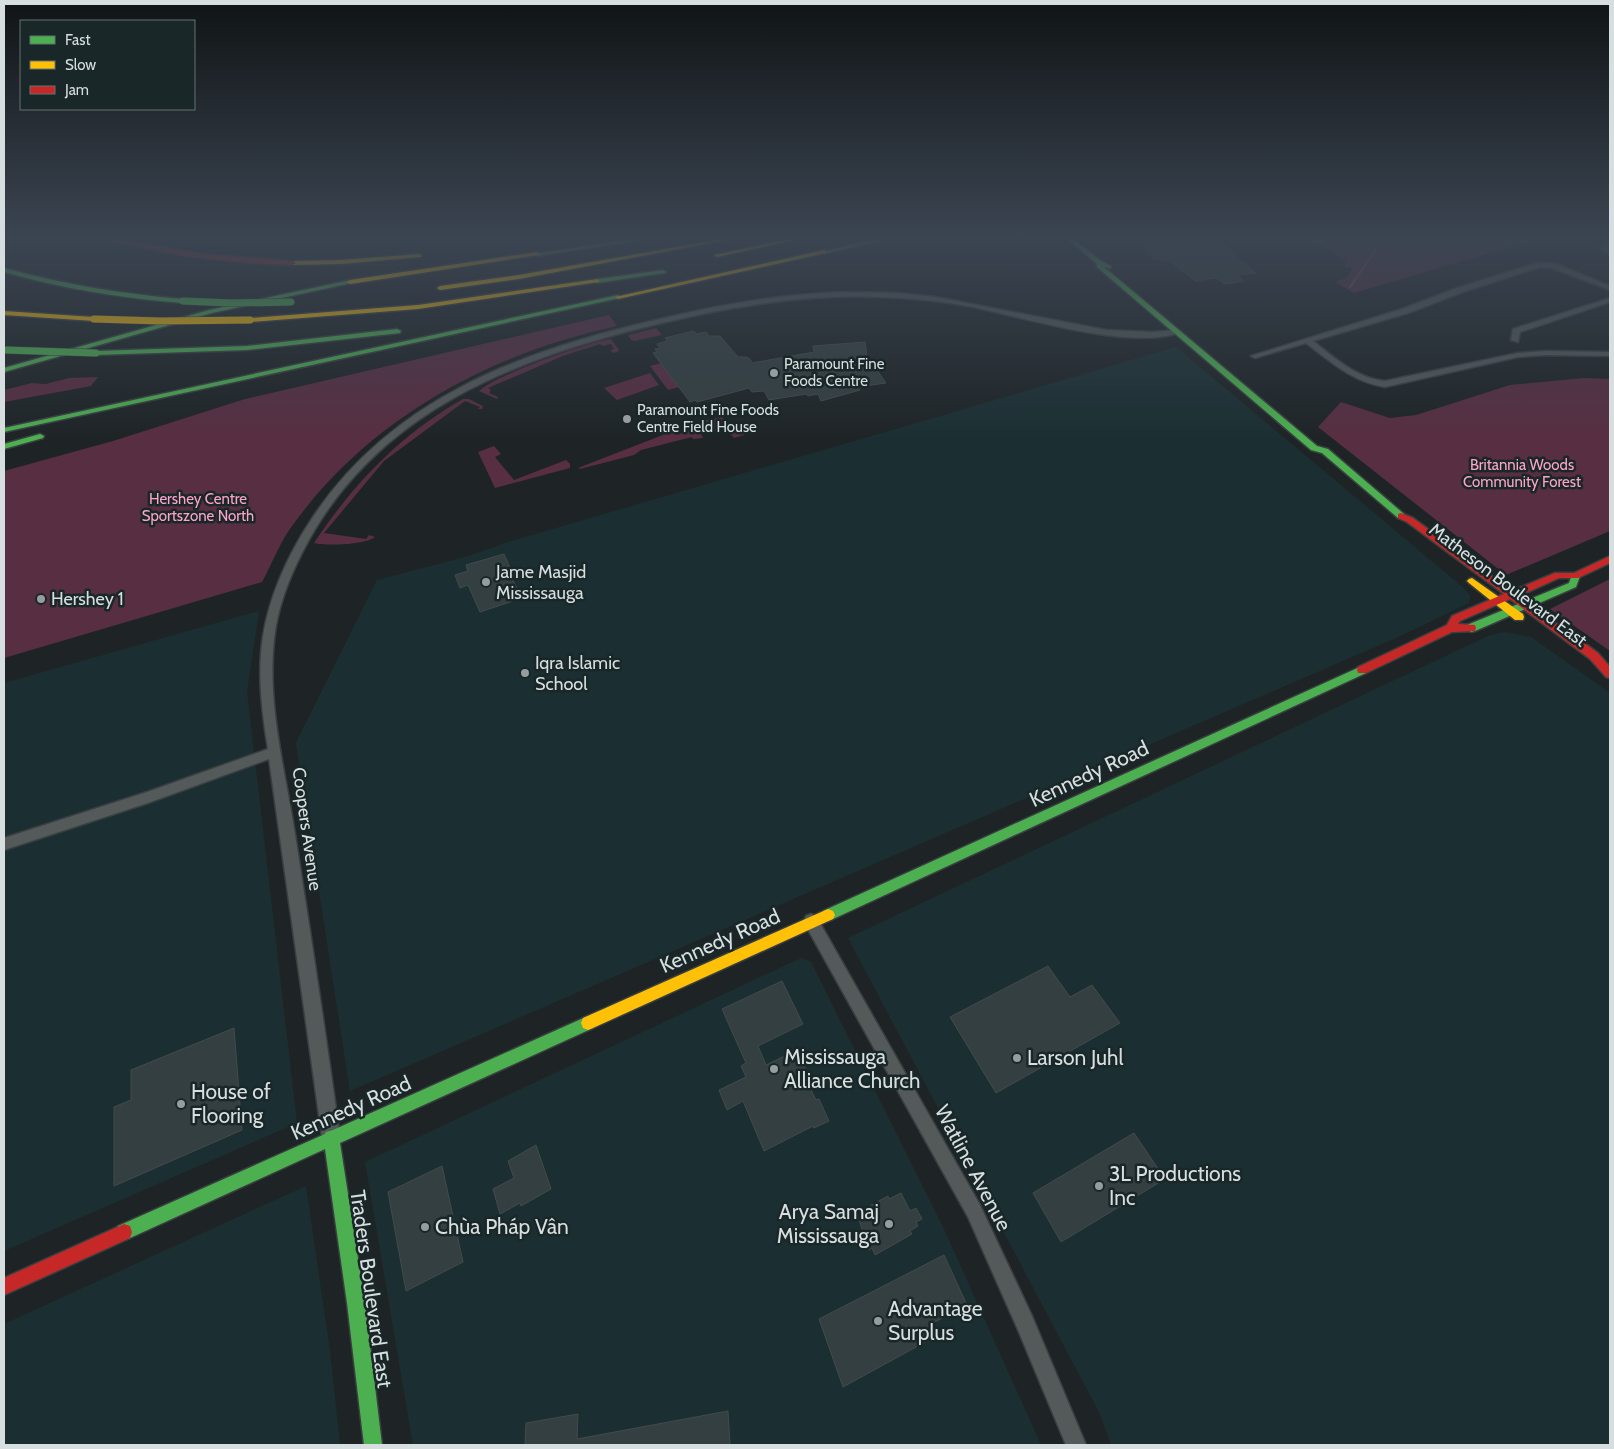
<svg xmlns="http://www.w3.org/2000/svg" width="1614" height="1449" font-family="Cabin,sans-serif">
<rect width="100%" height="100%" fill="#1e2426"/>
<!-- built -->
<path fill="#1b2f32" d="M 184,238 L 463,238 L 379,247 L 337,247 L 238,245 Z
M 1176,347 L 1465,589 L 1470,596 L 1469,603 L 1398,637 L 350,1091 L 296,743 L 377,580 L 469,556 L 505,543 Z
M 259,611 L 247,692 L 297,1123 L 4,1251 L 4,683 Z
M 1504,632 L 1531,637 L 1610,693 L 1610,1445 L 1111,1445 L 1100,1414 L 848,938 L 1488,636 Z
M 801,958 L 811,962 L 944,1229 L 1041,1445 L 413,1445 L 365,1162 Z
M 306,1186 L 330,1351 L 340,1445 L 4,1445 L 4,1324 Z"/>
<!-- green -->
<path fill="#582e42" d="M 1269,238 L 1541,238 L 1354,293 L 1335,282 L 1346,278 L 1352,270 L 1351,267 L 1345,268 L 1345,260 C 1331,251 1316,240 1299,238 C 1289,237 1277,243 1269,238 Z
M 609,315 L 617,326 C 492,353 372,417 295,522 C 281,539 273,562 262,582 L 4,658 L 4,471 L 113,441 L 245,399 Z
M 656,328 L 662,335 L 634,341 L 631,340 L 628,335 Z
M 611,339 L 619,350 L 617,352 L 613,353 L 610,350 L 614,349 L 611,344 L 603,346 L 600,344 L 563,356 L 488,388 L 491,390 L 489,393 L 498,397 L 497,399 L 479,391 C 496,375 585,343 611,339 Z
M 661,363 L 679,387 L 668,390 L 650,366 Z
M 650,373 L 659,385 L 617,400 L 604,388 Z
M 98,377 L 91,386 L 4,402 L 4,390 L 32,383 L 46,384 L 69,378 Z
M 1584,378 L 1610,379 L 1610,531 L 1506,575 L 1318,427 L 1341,402 L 1390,418 L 1416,415 L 1510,385 Z
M 463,399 L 469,399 L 483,406 L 482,409 L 478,409 L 480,407 L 465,401 L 384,461 L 324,533 L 366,539 L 369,535 L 375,537 C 365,545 326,546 314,543 C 353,484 401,434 463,399 Z
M 722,417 L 732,428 L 745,429 L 746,432 L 744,435 L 734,438 L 725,428 L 701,434 L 703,438 L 693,439 L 692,437 L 641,450 L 634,455 L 580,469 L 578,468 L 673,431 L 677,435 L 697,427 L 693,423 Z
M 494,446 L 501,454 L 495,457 L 514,480 L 566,460 L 570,464 L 570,468 L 495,488 L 478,452 Z
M 1610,579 L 1610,651 L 1550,609 Z"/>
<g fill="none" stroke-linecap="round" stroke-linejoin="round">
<!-- stream -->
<path stroke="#904769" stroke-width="2" d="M 1411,238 L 1417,240
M 1350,287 L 1384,238"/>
</g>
<!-- building -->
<path fill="#343f41" stroke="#444a4b" d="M 1133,238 L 1215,238 L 1238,254 L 1233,255 L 1256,273 L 1237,275 L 1244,281 L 1224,284 L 1217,278 L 1195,281 L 1171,262 L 1152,258 L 1147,253 L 1149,251 Z
M 694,331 L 696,334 L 706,332 L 709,336 L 720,336 L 738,357 L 746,357 L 750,359 L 752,363 L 814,352 L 813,346 L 865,342 L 867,356 L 886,383 L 858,387 L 860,390 L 821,401 L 818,394 L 808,396 L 806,394 L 769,400 L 764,391 L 752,392 L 749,388 L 697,402 L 695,400 L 690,402 L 653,353 L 657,352 L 655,349 L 660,348 L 657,344 L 667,341 L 665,338 Z
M 504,554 L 515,579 L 512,579 L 517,588 L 509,591 L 513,601 L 480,612 L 468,585 L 460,588 L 455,575 L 468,571 L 466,565 Z
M 1048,966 L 1070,997 L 1092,985 L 1120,1023 L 996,1093 L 950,1017 Z
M 782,981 L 803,1024 L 758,1046 L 766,1065 L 797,1050 L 807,1072 L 803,1074 L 816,1100 L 819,1099 L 829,1121 L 814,1128 L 813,1126 L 764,1151 L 743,1101 L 727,1110 L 719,1090 L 746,1077 L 741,1066 L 746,1063 L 722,1009 Z
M 234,1028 L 242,1130 L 114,1186 L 114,1107 L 131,1100 L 131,1070 Z
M 1134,1133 L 1165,1179 L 1061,1242 L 1033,1193 Z
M 536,1145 L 551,1189 L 521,1206 L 520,1203 L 500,1214 L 493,1189 L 514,1178 L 508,1161 Z
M 442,1166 L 463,1262 L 406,1291 L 388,1192 Z
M 901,1193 L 910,1211 L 916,1208 L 922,1219 L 916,1222 L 918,1226 L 910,1231 L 912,1234 L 875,1255 L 872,1248 L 869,1250 L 858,1217 L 870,1211 L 868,1207 L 888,1196 L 889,1199 Z
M 944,1255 L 967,1305 L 933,1323 L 938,1335 L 843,1387 L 819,1319 Z
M 728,1411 L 730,1445 L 525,1445 L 526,1423 L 578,1414 L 577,1439 Z"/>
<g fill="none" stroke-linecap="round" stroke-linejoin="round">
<defs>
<path id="street" d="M 1610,242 L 1610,247 L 1607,248 L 1610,250 L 1610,255 L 1599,248 Z
M 1537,263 L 1556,264 L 1610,286 L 1610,290 L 1552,268 L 1540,267 L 1463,292 L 1408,313 L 1313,341 C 1335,358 1356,378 1385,381 L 1518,353 L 1546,351 L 1610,352 L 1610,356 L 1546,355 L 1518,357 L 1385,387 C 1353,382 1331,362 1306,343 L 1255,358 L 1251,356 L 1402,309 L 1457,288 Z
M 843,292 L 899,293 L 936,297 L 1106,330 L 1153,332 L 1177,330 L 1181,332 C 1131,351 1026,318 973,307 C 942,301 911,298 879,297 C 806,294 733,306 662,323 C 518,357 375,410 303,551 C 289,578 277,609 274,640 C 267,705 285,770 295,834 C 311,935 326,1036 340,1137 L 337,1143 L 331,1146 L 325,1143 L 322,1137 L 269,759 L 148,803 L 4,850 L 4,838 L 147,792 L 268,749 C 262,713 257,673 263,636 C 270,594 288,555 311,520 C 390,399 521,351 656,320 C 717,305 779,294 843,292 Z
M 1610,298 L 1610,302 L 1520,332 L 1518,342 L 1511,340 L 1513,329 Z
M 811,914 L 816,916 L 980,1205 L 1032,1316 L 1086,1445 L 1066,1445 L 1018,1330 L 968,1217 L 806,926 L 804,921 L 806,916 Z"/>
<path id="fast" d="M 640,238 L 654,238 L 537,256 L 534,254 Z
M 881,238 L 891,238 L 824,254 L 821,252 Z
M 1066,238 L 1072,238 L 1101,261 L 1111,266 L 1111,268 L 1104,267 L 1317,446 L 1328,449 L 1404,514 L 1404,518 L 1398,518 L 1322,453 L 1311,450 L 1097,267 L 1096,263 Z
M 4,268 C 63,284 122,294 183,299 L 186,301 L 183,303 C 122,298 63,289 4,272 Z
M 663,270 L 666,272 L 665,273 L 597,283 L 594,281 L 597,279 Z
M 350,280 L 352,281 L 352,283 L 212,313 L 4,372 L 4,368 L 209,310 Z
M 618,295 L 620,296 L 620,298 L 4,432 L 4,428 Z
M 397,329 L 401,331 L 400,333 L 247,350 L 96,355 L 92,353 L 96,351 L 247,346 Z
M 40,434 L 44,436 L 43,438 L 4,449 L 4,444 Z
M 1575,573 L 1580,576 L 1576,587 L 1475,631 L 1471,632 L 1466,628 L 1467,625 L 1569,583 L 1572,574 Z
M 1362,666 L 1366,667 L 1367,670 L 1366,673 L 833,919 L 828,921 L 823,919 L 821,915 L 823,911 Z
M 588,1016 L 593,1018 L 595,1023 L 593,1028 L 340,1143 L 365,1303 L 382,1445 L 364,1445 L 347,1303 L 325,1149 L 130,1238 L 124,1240 L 118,1238 L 116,1232 L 118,1226 L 325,1134 L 326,1132 L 333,1130 Z"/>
<path id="slow" d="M 727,238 L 738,238 L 519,279 L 440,290 L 437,288 L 440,286 L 519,275 Z
M 794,238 L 804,238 L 717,257 L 714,255 Z
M 824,250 L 826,251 L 826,253 L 618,299 L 615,297 Z
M 537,252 L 540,254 L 539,255 L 350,284 L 347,282 L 350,280 Z
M 419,254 L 422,256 L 421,257 L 341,264 L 293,265 L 290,263 L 293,261 L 341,260 Z
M 597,279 L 599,280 L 599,282 L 418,309 L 250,322 L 246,320 L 250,318 L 418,305 Z
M 4,311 L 94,317 L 98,319 L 94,321 L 4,315 Z
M 1472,578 L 1523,614 L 1524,617 L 1523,620 L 1515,620 L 1469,583 L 1467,581 L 1469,579 Z
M 828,909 L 833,911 L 835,915 L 833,919 L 593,1028 L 588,1030 L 583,1028 L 581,1023 L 583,1018 Z"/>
<path id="jam" d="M 107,238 L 116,238 L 201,254 L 293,261 L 296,263 L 293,265 C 243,263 193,259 144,248 C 132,245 117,244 107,238 Z
M 1401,513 L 1413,518 L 1512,591 L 1555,573 L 1574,573 L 1610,556 L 1610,563 L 1578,578 L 1559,578 L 1519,596 L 1598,653 L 1610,667 L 1610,678 L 1606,677 L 1590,659 L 1510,599 L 1460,621 L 1458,624 L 1475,625 L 1476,628 L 1475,631 L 1452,632 L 1366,673 L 1358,673 L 1357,670 L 1358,667 L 1447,625 L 1452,616 L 1504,594 L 1407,522 L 1398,518 L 1398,514 Z
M 124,1224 L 130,1226 L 132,1232 L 130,1238 L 4,1295 L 4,1278 Z"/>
</defs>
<!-- street casing -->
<use href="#street" stroke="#393f41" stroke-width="3"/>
<!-- fast casing -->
<use href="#fast" stroke="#393f41" stroke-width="3"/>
<!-- slow casing -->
<use href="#slow" stroke="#393f41" stroke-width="3"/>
<!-- jam casing -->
<use href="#jam" stroke="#393f41" stroke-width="3"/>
<!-- street -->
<use href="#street" fill="#54595a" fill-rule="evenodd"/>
<!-- fast -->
<use href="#fast" fill="#4caf50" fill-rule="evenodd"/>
<!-- slow -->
<use href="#slow" fill="#ffc107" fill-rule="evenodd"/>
<!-- jam -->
<use href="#jam" fill="#c62828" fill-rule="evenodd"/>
<defs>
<path id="fast-bridge" d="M 183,301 L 232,303 L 291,302
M 6,350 L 96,353"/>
<path id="slow-bridge" d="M 94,319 L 160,321 L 250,320"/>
</defs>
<!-- fast-bridge casing -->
<use href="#fast-bridge" stroke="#393f41" stroke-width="8" stroke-linecap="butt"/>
<!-- slow-bridge casing -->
<use href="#slow-bridge" stroke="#393f41" stroke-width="8" stroke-linecap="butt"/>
<!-- fast-bridge -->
<use href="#fast-bridge" stroke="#4caf50" stroke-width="7"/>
<!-- slow-bridge -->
<use href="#slow-bridge" stroke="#ffc107" stroke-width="7"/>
</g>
<!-- sky -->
<linearGradient id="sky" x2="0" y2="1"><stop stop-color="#101415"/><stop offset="0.54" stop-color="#3b4552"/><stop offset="1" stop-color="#3b4552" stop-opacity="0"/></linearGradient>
<rect width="1614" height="440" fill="url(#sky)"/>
<!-- markers -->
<g fill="#969d9e" stroke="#1a2729" stroke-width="2">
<circle cx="774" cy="373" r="5"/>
<circle cx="627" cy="419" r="5"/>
<circle cx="486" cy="582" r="5"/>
<circle cx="41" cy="599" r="5"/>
<circle cx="525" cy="673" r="5"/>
<circle cx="1017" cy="1058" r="5"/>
<circle cx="774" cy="1069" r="5"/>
<circle cx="181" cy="1104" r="5"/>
<circle cx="1099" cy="1186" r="5"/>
<circle cx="889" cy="1224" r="5"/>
<circle cx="425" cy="1227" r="5"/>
<circle cx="878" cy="1321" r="5"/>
</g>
<g text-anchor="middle" stroke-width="5" stroke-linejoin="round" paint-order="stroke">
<!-- far-poi labels -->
<g font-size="15" fill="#d6dedf" stroke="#1a2729" text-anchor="start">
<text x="784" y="369">Paramount Fine<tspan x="784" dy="17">Foods Centre</tspan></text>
<text x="637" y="415">Paramount Fine Foods<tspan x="637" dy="17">Centre Field House</tspan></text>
</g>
<!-- far-park labels -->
<g font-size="15" fill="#ffa3cb" stroke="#1a2729">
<text x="1522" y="470">Britannia Woods<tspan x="1522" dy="17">Community Forest</tspan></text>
<text x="198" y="504">Hershey Centre<tspan x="198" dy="17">Sportszone North</tspan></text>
</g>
<!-- poi labels -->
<g font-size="18" fill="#d6dedf" stroke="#1a2729" text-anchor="start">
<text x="496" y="578">Jame Masjid<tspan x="496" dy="21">Mississauga</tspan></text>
<text x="51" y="605">Hershey 1</text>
<text x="535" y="669">Iqra Islamic<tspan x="535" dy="21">School</tspan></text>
</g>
<!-- street labels -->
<g font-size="18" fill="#d6dedf" stroke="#1a2729">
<text transform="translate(1508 585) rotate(37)" y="6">Matheson Boulevard East</text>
<text transform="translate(307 829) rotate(82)" y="6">Coopers Avenue</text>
</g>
<!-- near-street labels -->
<g font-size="21" fill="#d6dedf" stroke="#1a2729">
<text transform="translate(1089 774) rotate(-25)" y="7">Kennedy Road</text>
<text transform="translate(720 941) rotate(-24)" y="7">Kennedy Road</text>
<text transform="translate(351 1108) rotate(-24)" y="7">Kennedy Road</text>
<text transform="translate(973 1168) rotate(62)" y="7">Watline Avenue</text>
<text transform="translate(371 1289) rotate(82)" y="7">Traders Boulevard East</text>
</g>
<!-- near-poi labels -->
<g font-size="21" fill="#d6dedf" stroke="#1a2729" text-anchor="start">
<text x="784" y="1064">Mississauga<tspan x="784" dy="24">Alliance Church</tspan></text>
<text x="1027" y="1065">Larson Juhl</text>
<text x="191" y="1099">House of<tspan x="191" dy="24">Flooring</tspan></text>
<text x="1109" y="1181">3L Productions<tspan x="1109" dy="24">Inc</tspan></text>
<text x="879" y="1219" text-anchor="end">Arya Samaj<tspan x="879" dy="24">Mississauga</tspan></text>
<text x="435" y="1234">Chùa Pháp Vân</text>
<text x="888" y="1316">Advantage<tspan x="888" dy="24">Surplus</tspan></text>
</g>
</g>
<!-- border -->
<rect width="1614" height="1449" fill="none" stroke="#d6dedf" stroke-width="10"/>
<!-- legend -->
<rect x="20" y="20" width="175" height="90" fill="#1a2729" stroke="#657072"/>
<rect x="30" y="36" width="25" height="8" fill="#4caf50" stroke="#657072"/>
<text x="65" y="45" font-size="15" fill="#d6dedf">Fast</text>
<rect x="30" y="61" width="25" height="8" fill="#ffc107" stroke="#657072"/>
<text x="65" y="70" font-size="15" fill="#d6dedf">Slow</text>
<rect x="30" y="86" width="25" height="8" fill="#c62828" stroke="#657072"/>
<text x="65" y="95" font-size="15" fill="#d6dedf">Jam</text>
</svg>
